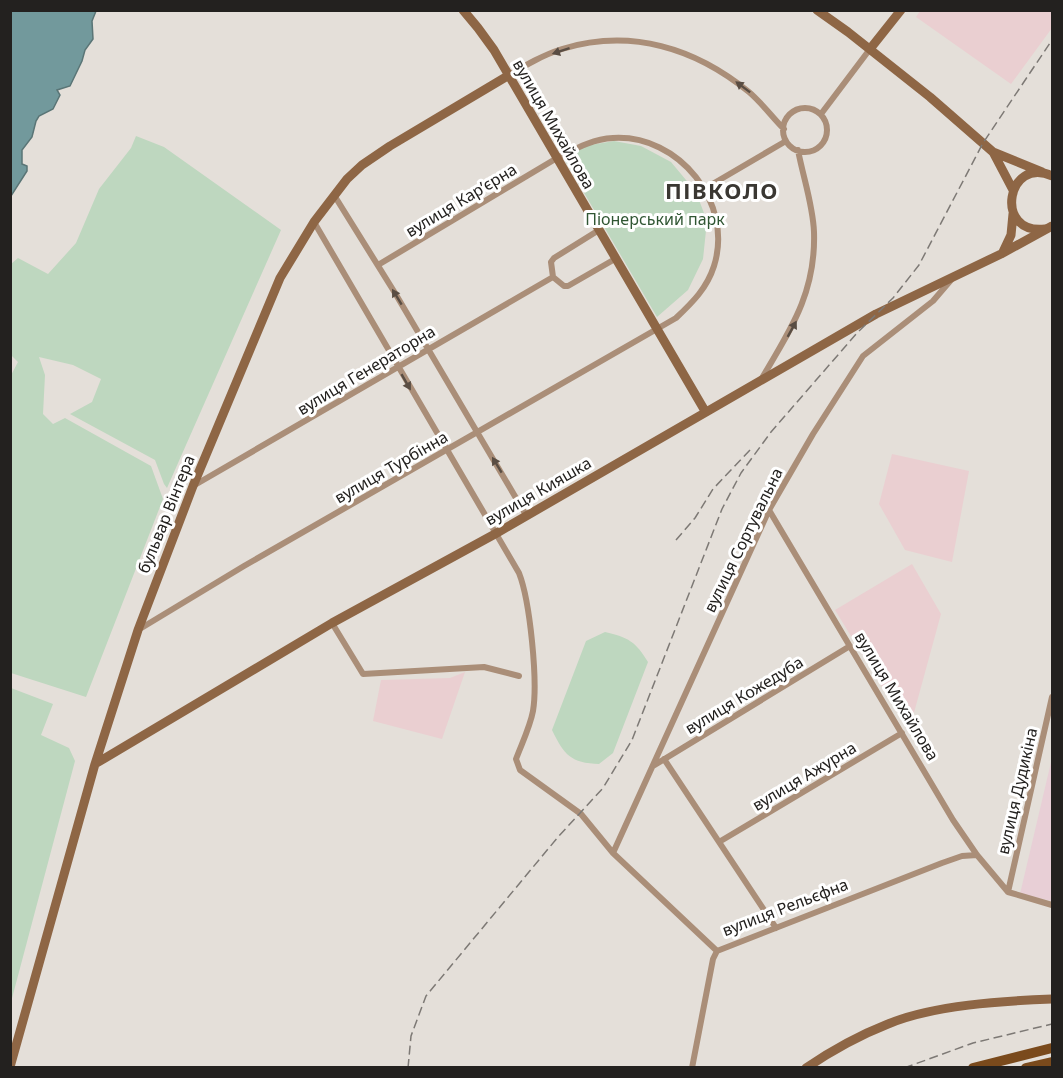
<svg xmlns="http://www.w3.org/2000/svg" width="1063" height="1078" font-family="'Noto Sans',sans-serif">
<rect width="100%" height="100%" fill="#e4dfd9"/>
<!-- education -->
<path fill="#eacfd1" d="M 920,11 L 1052,11 L 1052,28 L 1011,84 L 916,17 Z
M 892,454 L 969,471 L 952,562 L 905,550 L 879,504 Z
M 912,564 L 941,614 L 909,731 L 835,610 Z
M 465,672 L 442,739 L 373,721 L 381,680 L 450,678 Z"/>
<!-- medical -->
<path fill="#e8cfd6" d="M 1052,758 L 1052,901 L 1020,894 Z"/>
<!-- green -->
<path fill="#bed7bf" d="M 136,136 L 164,147 L 281,230 L 167,488 L 164,484 L 155,460 L 70,414 L 92,402 L 101,379 L 73,365 L 39,357 L 45,375 L 43,414 L 53,424 L 65,418 L 151,466 L 163,499 L 86,697 L 11,673 L 10,377 L 18,362 L 11,355 L 11,264 L 18,258 L 48,274 L 76,243 L 99,189 L 131,148 Z
M 614,141 L 641,146 L 671,162 L 696,192 L 707,221 L 703,259 L 688,290 L 657,317 L 563,157 L 584,146 Z
M 605,632 C 628,637 636,642 648,662 L 613,753 L 599,764 C 571,763 564,755 552,730 L 586,641 Z
M 11,688 L 53,704 L 41,735 L 69,748 L 75,761 L 11,1002 Z"/>
<!-- water -->
<path fill="#72999c" stroke="#5a7576" stroke-width="1.5" d="M 11,10 L 96,11 L 92,21 L 93,39 L 85,50 L 82,61 L 70,86 L 57,90 L 60,95 L 53,109 L 39,116 L 36,121 L 32,137 L 22,150 L 22,164 L 27,166 L 27,171 L 11,196 Z"/>
<g fill="none" stroke-linecap="round" stroke-linejoin="round">
<!-- street -->
<path stroke="#aa8e78" stroke-width="6" d="M 509,75 C 526,65 543,55 562,49 C 631,28 695,48 749,92 C 762,103 772,117 784,129
M783 130a22 22 0 1 1 44 0a22 22 0 1 1-44 0Z
M 821,114 L 870,49
M 704,189 L 786,141
M 334,195 L 395,293 L 526,515
M 314,222 L 519,573 C 530,601 538,681 533,711 C 530,727 522,743 516,759 L 520,770 L 581,814 L 613,853 L 717,951
M 599,230 L 554,258 L 551,262 L 553,277 L 564,286 L 568,286 L 615,259
M 762,378 C 791,329 816,292 814,232 C 813,205 803,177 798,150
M 193,486 L 553,277
M 769,510 L 953,820 L 977,855 L 1008,892 L 1052,905
M 332,623 L 363,674 L 484,667 L 519,676
M 138,630 L 244,566 L 676,318 C 693,302 707,288 714,266 C 734,203 679,134 613,138 C 592,139 575,149 557,158 L 378,265
M 664,759 L 776,928
M 653,766 L 850,646
M 719,842 L 902,733
M 613,853 L 769,510 L 813,434 L 863,356 L 933,301 L 951,280
M 1008,892 L 1052,697
M 692,1068 L 713,959 L 717,951 L 942,863 L 962,856 L 977,855"/>
<!-- secondary -->
<path stroke="#8e6645" stroke-width="9" d="M 463,10 L 478,28 L 494,50 L 705,411
M 817,10 L 848,32 L 930,97 L 993,152 L 1042,172
M 870,49 L 901,10
M 993,152 L 1013,190
M 1045,229 C 993,235 1007,155 1052,176
M 1003,252 L 1011,235 L 1013,214
M 95,764 L 332,623 L 495,534 L 876,314 L 1001,254 L 1052,226
M 10,1067 L 95,764 L 138,630 L 193,486 L 280,278 L 314,222 L 347,179 L 362,165 L 390,146 L 509,75
M 806,1068 C 831,1051 860,1035 888,1024 C 933,1005 1003,1001 1052,999"/>
<!-- primary -->
<path stroke="#7a4a1c" stroke-width="10" d="M 973,1068 L 1052,1048
M 1026,1068 L 1052,1062"/>
<!-- rail -->
<path stroke="#7d7975" stroke-width="1.5" stroke-dasharray="9 4.5" stroke-linecap="butt" d="M 676,540 L 695,518 L 713,489 L 750,450
M 408,1068 L 411,1036 L 426,996 L 558,837 L 603,788 L 632,740 L 722,509 L 741,473 L 771,432 L 857,333 L 893,298 L 919,265 L 983,143 L 1052,40
M 904,1068 L 973,1043 L 1052,1024"/>
</g>
<!-- one-way arrows -->
<defs><path id="oneway-solid" d="M-6-.8H1V-3.2L6.5 0L1 3.2V.8H-6Z" transform="scale(1.5)"/></defs>
<g fill="#594d43">
<use href="#oneway-solid" transform="translate(561 51) rotate(162)"/>
<use href="#oneway-solid" transform="translate(743 87) rotate(-143)"/>
<use href="#oneway-solid" transform="translate(397 297) rotate(-121)"/>
<use href="#oneway-solid" transform="translate(792 329) rotate(-61)"/>
<use href="#oneway-solid" transform="translate(406 382) rotate(60)"/>
<use href="#oneway-solid" transform="translate(497 465) rotate(-121)"/>
</g>
<g text-anchor="middle" stroke-width="6" stroke-linejoin="round" paint-order="stroke">
<!-- street labels -->
<g font-size="16" fill="#23211f" stroke="#fff">
<text transform="translate(554 124) rotate(60)" y="6">вулиця Михайлова</text>
<text transform="translate(461 200) rotate(-31)" y="6">вулиця Кар’єрна</text>
<text transform="translate(366 370) rotate(-31)" y="6">вулиця Генераторна</text>
<text transform="translate(391 467) rotate(-30)" y="6">вулиця Турбінна</text>
<text transform="translate(538 491) rotate(-30)" y="6">вулиця Кияшка</text>
<text transform="translate(166 514) rotate(-68)" y="6">бульвар Вінтера</text>
<text transform="translate(743 540) rotate(-64)" y="6">вулиця Сортувальна</text>
<text transform="translate(744 695) rotate(-31)" y="6">вулиця Кожедуба</text>
<text transform="translate(897 696) rotate(59)" y="6">вулиця Михайлова</text>
<text transform="translate(804 776) rotate(-31)" y="6">вулиця Ажурна</text>
<text transform="translate(1017 791) rotate(-77)" y="6">вулиця Дудикіна</text>
<text transform="translate(785 907) rotate(-21)" y="6">вулиця Рельєфна</text>
</g>
<!-- park labels -->
<g font-size="16" fill="#305633" stroke="#fff">
<text x="655" y="225">Піонерський парк</text>
</g>
<!-- district labels -->
<g font-size="22" font-weight="bold" letter-spacing="1.5" fill="#3a3732" stroke="#fff">
<text x="722" y="199">ПІВКОЛО</text>
</g>
</g>
<!-- border -->
<rect width="1063" height="1078" fill="none" stroke="#23211f" stroke-width="24"/>
</svg>
